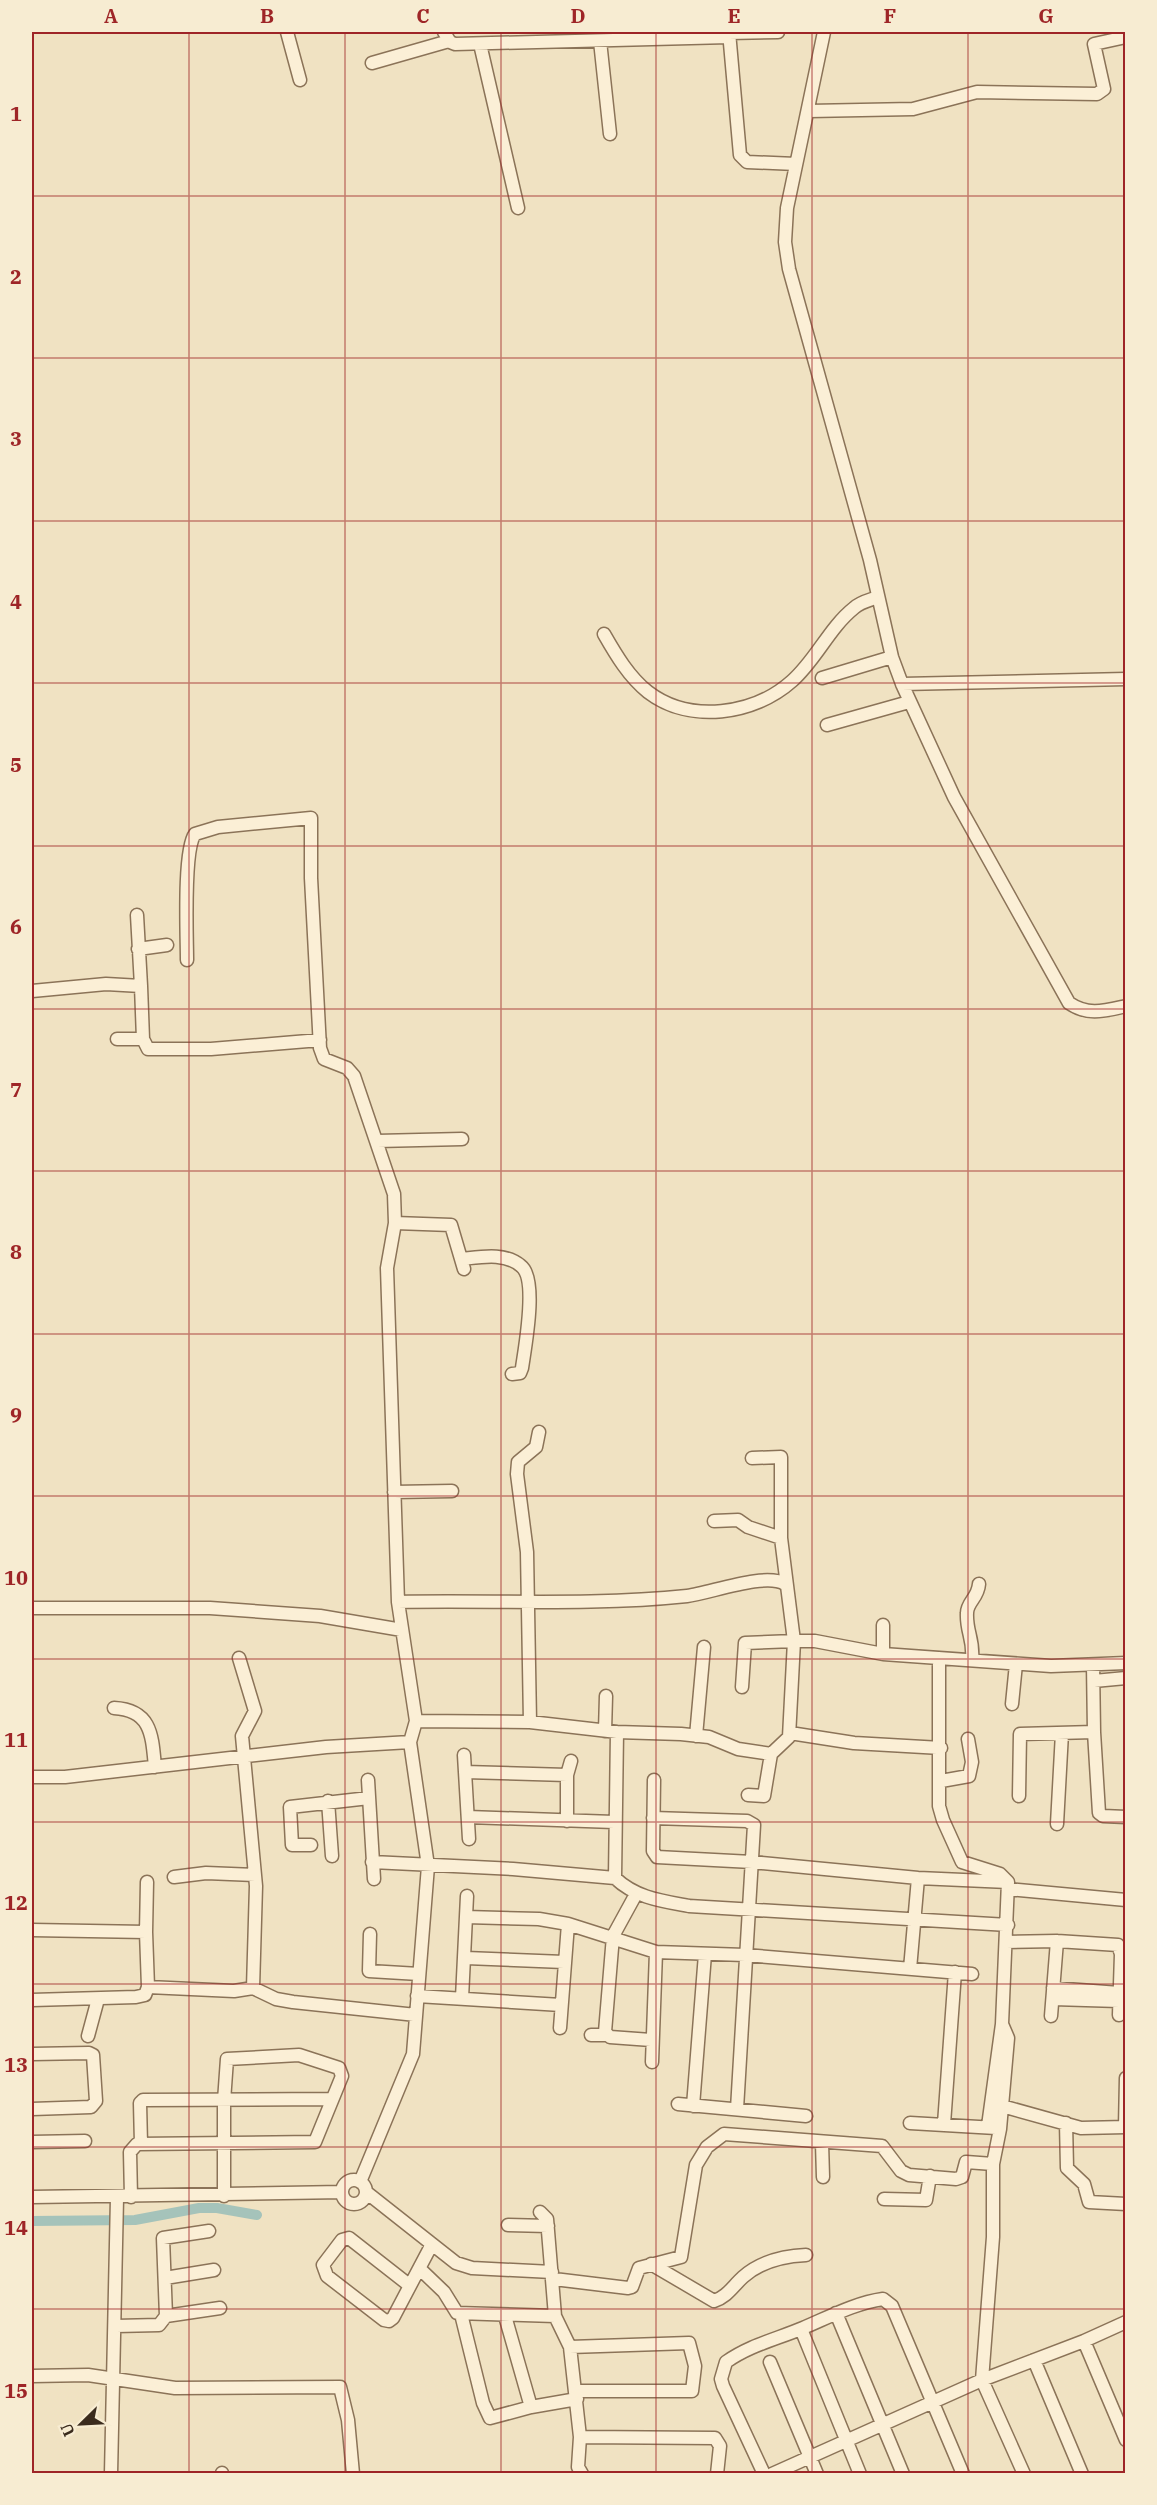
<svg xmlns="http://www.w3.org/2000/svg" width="1157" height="2505" font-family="'IBM Plex Serif',serif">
<rect width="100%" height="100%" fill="#f0e2c2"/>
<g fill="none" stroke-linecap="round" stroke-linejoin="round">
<!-- canal -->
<path stroke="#a5c3ba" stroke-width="10" d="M 32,2221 L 135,2220 L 199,2208 L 217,2208 L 257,2215"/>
<defs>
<path id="minor" d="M 287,32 L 300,80
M 444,32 L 450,42 L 455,44 L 729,37
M 729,32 L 740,155 L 747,162 L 796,164
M 824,32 L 787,208 L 785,242 L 789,269 L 870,560 L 892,657 L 902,684 L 954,797 L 1069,1003 C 1088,1016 1104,1011 1126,1006
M 729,33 L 778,32
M 600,41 L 610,134
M 480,44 L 518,208
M 372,63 L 449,41
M 809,111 L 913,109 L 977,92 L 1097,94 L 1104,89 L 1094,44 L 1126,37
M 604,634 C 616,655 629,677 648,692 C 690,724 754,715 792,681 C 816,660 829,628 854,608 C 860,602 870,600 878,597
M 822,678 L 892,657
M 902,684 L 1126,679
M 827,725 L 909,702
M 137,915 L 141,986
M 138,949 L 167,945
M 187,960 C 187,937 183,850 195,834 L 218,827 L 311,818 L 311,878 L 320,1048 L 324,1059 L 347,1068 L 354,1076 L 394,1194 L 395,1223 L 387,1268 L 398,1602 L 416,1721 L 410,1742 L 428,1866 L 413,2054 L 360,2182
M 32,991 L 106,984 L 141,986 L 143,1039 L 148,1049 L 211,1049 L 320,1040
M 117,1039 L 143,1039
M 377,1141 L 462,1139
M 395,1223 L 451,1225 L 464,1269
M 461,1259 C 481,1257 505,1252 521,1266 C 538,1279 525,1347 522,1368 L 520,1373 L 512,1374
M 394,1492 L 452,1491
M 714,1521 L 738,1520 L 748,1527 L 781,1538
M 398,1602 C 494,1600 591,1606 687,1596 C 711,1593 765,1572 785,1584
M 32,1608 L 210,1608 L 320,1616 L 402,1630
M 883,1654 L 883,1625
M 239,1658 L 255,1711 L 242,1736 L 256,1886 L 253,1988
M 939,1658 L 939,1806 L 943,1820 L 962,1862 L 1000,1874 L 1008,1882
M 972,1659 C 974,1639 966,1632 967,1613 C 967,1602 978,1598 979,1584
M 1093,1665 L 1094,1732 L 1099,1813 L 1103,1816 L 1126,1817
M 1094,1681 L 1126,1678
M 742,1687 L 745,1643 L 794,1641 L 781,1538 L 781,1457 L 752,1458
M 1012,1704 L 1016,1664
M 114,1708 C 152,1710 152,1736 155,1767
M 416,1721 L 530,1722 L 617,1732 L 681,1734 L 709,1737 L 738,1749 L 771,1754 L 789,1737 L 794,1641 L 815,1641 L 883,1654 L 1051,1666 L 1126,1663
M 530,1722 L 527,1552 L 517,1474 L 518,1462 L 536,1447 L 539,1432
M 605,1731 L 606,1696
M 790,1733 L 854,1743 L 941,1748
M 696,1736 L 704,1647
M 464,1755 L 469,1839
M 465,1772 L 567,1775
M 32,1777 L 65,1777 L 326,1747 L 410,1742
M 368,1780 L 374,1879
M 654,1780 L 653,1851 L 657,1857 L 752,1862 L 918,1878 L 1008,1882
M 941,1781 L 969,1776 L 972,1762 L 968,1739
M 748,1795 L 764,1796 L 771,1754
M 1019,1796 L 1020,1734 L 1094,1732
M 328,1801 L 332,1856
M 468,1817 L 614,1822
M 653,1818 L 747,1821 L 754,1825 L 737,2109
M 567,1821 L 567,1775 L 571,1761
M 1057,1824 L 1062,1733
M 311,1845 L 292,1845 L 290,1807 L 369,1798
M 372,1862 L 513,1869 L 615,1878 C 636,1898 662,1901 689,1906 L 1008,1925
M 174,1877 L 206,1873 L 255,1875
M 615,1878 L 617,1732
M 1008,1889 L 1126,1900
M 636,1894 L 613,1936 L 605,2032 L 610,2037 L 651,2040
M 466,1917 L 539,1919 L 568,1924
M 32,1930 L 146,1932 L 148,1987
M 146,1932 L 147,1882
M 370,1934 L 369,1971 L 419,1974
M 1006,1942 L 1057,1941 L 1118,1945 L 1121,1954 L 1119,2015
M 466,1958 L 564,1962
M 910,1969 L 918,1878
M 1053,1988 L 1119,1993
M 417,1996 L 561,2005
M 462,1998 L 467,1896
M 1053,1999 L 1119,2001
M 32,2000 L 136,1997 L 145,1995 L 148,1987 L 234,1991 L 253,1988 L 276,1999 L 293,2002 L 416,2015
M 1051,2016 L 1057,1941
M 1002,2024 L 1008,2038 L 1000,2129 L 993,2164 L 993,2237 L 982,2380 L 1024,2474
M 560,2028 L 568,1924 L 656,1952 L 745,1955 L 972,1974
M 591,2035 L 607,2035
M 88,2036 L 98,1999
M 32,2054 L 89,2053 L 93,2055 L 96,2101 L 91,2107 L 32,2109
M 652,2062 L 656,1952
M 678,2104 L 806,2116
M 693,2106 L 705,1954
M 1002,2106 L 1081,2128 L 1126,2127
M 910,2123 L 996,2128
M 1066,2123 L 1067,2168 L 1084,2184 L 1089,2202 L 1126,2204
M 944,2124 L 955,1972
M 988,2126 L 1002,2024 L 1008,1882
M 1125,2127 L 1126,2078
M 32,2142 L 85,2141
M 822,2143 L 823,2177
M 141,2144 L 140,2103 L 143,2100 L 331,2099
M342 2192a12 12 0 1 1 24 0a12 12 0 1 1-24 0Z
M 366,2192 L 456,2263 L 472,2268 L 552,2272
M 32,2197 L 342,2192
M 131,2197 L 130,2152 L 137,2144 L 315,2142 L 342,2076 L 339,2068 L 299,2055 L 227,2059 L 224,2101 L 224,2196
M 884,2199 L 926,2200 L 930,2176
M 540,2212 L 547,2219 L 555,2316 L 570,2347 L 580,2437 L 578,2467 L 582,2474
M 508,2225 L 548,2226
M 651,2264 L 714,2301 C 727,2297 733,2286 743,2277 C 761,2261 784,2256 806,2255
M 420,2269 L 444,2292 L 457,2313 L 555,2316
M 165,2278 L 214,2270
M 554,2279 L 628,2288 L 632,2287 L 639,2268 L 681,2257 L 696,2165 L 707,2147 L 724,2134 L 882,2146 L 901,2171 L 909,2175 L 956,2179 L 962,2177 L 966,2162 L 993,2164
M 409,2285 L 349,2238 L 342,2240 L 323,2265 L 327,2276 L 384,2320 L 389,2321 L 393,2318 L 432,2244
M 836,2313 L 903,2474
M 461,2314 L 483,2403 L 490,2418 L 531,2407
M 166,2316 L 163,2238 L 209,2231
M 505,2316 L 531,2407 L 577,2399
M 116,2326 L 159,2325 L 166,2316 L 220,2308
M 801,2329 L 860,2474
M 1084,2341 L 1126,2440
M 570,2347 L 689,2343 L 695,2366 L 692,2391 L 577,2391
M 1034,2360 L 1082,2474
M 770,2362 L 817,2474
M 32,2376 L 88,2375 L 175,2388 L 340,2387 L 348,2420 L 353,2474
M 580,2437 L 715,2438 L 720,2446 L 717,2474
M 222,2473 L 222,2474
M 111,2474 L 117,2198
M 764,2474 L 723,2386 L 721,2379 L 726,2362 C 750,2345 777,2339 803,2328 C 829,2317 855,2303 883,2299 L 892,2306 L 963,2474
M 772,2474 L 982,2380 L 1084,2341 L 1126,2322"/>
</defs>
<!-- minor casing -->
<use href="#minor" stroke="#8b7358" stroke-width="15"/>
<!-- minor -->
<use href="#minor" stroke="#fbefd6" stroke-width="12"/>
</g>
<!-- grid -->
<path fill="none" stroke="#9e2527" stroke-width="1.5" stroke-opacity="0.55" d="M 189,32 L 189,2474M 345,32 L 345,2474M 501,32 L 501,2474M 656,32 L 656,2474M 812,32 L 812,2474M 968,32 L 968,2474M 32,196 L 1126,196M 32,358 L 1126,358M 32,521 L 1126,521M 32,683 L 1126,683M 32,846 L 1126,846M 32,1009 L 1126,1009M 32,1171 L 1126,1171M 32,1334 L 1126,1334M 32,1496 L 1126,1496M 32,1659 L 1126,1659M 32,1822 L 1126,1822M 32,1984 L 1126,1984M 32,2147 L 1126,2147M 32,2309 L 1126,2309"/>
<!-- border -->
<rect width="1157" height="2505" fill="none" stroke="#f7ecd2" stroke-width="66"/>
<!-- north arrow -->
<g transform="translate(81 2424) rotate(246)" stroke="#f7ecd2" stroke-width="4.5" paint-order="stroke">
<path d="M0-4.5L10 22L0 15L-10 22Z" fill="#3a2b1d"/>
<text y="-9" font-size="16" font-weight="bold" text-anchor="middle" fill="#3a2b1d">U</text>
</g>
<rect x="33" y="33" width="1091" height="2439" fill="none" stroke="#9e2527" stroke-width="2"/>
<g font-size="20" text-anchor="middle" font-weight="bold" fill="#9e2527">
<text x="111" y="23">A</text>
<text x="267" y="23">B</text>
<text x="423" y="23">C</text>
<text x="578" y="23">D</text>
<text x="734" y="23">E</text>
<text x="890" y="23">F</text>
<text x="1046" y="23">G</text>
<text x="16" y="121">1</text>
<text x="16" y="284">2</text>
<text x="16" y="446">3</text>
<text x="16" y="609">4</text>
<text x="16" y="772">5</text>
<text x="16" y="934">6</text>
<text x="16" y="1097">7</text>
<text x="16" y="1259">8</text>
<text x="16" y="1422">9</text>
<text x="16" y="1585">10</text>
<text x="16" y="1747">11</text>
<text x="16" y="1910">12</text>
<text x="16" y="2072">13</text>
<text x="16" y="2235">14</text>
<text x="16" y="2398">15</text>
</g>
</svg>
